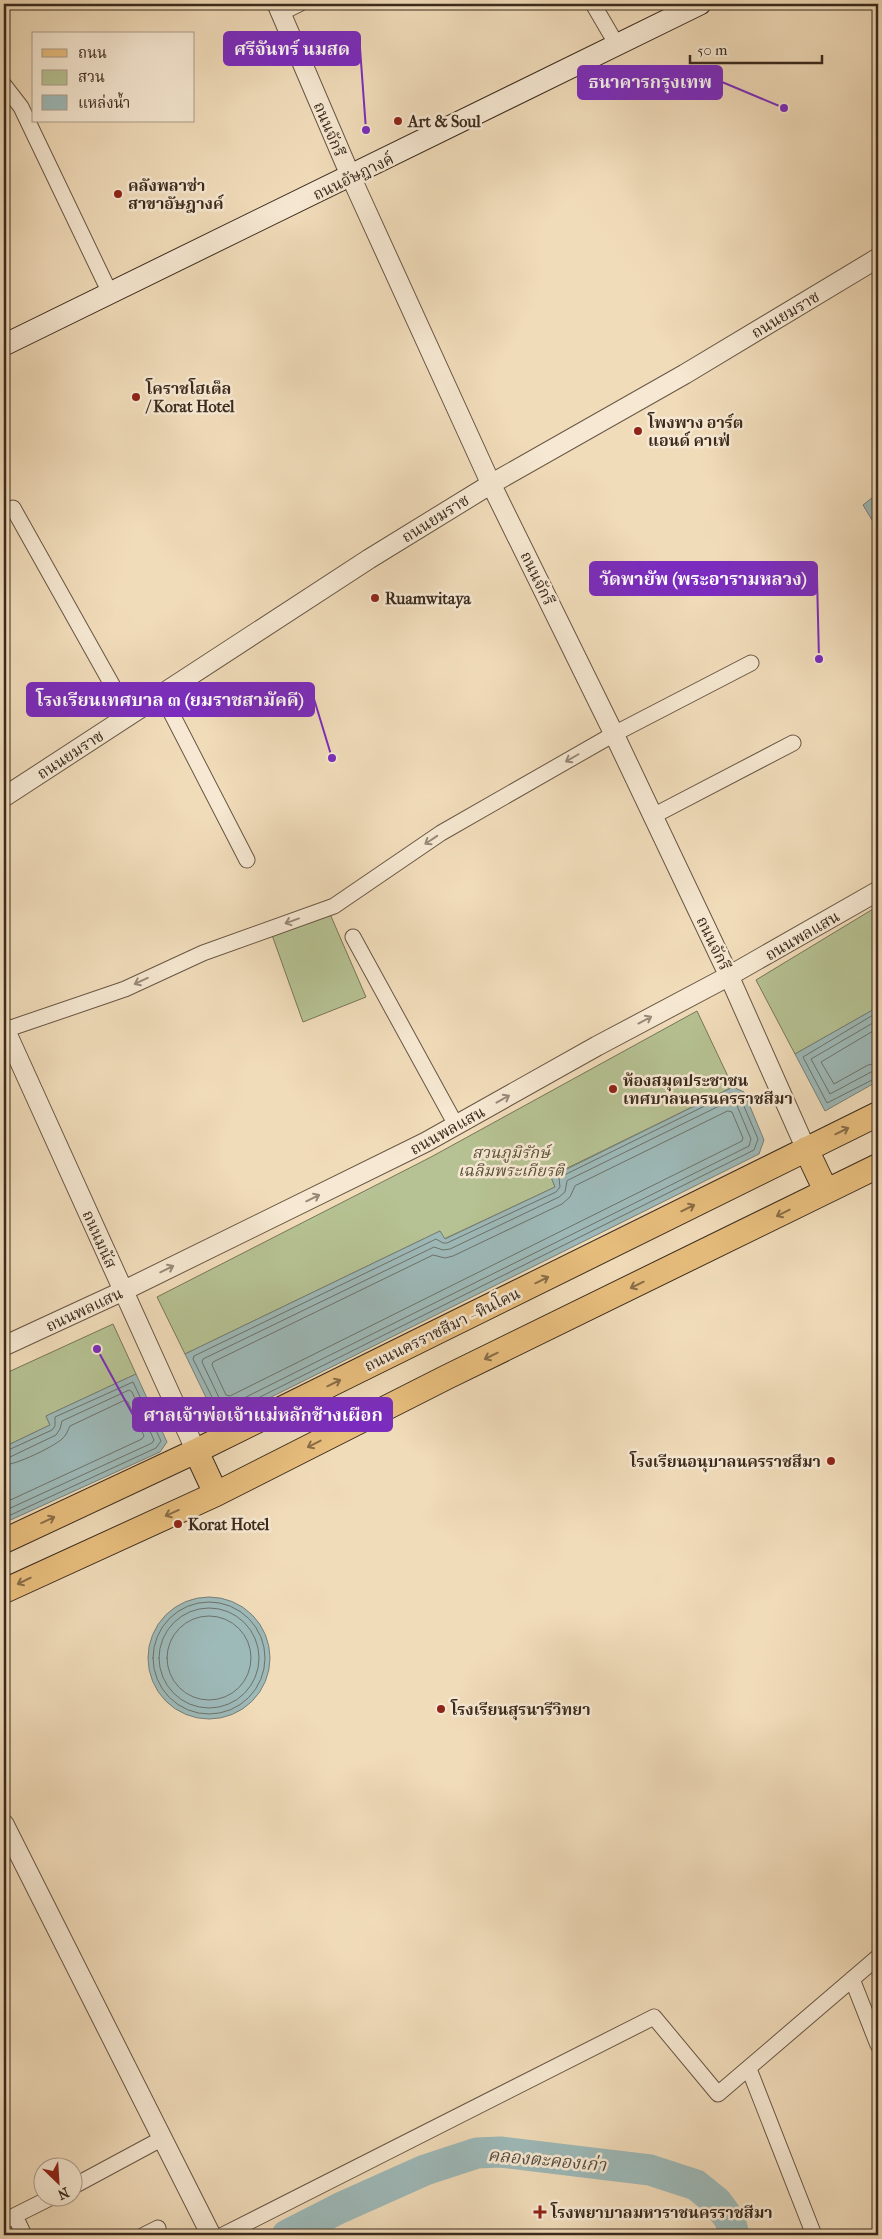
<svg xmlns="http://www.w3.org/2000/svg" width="882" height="2239" font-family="'IM FELL French Canon','Noto Serif Thai',serif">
<rect width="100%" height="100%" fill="#f1dcba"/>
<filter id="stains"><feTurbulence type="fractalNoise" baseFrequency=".004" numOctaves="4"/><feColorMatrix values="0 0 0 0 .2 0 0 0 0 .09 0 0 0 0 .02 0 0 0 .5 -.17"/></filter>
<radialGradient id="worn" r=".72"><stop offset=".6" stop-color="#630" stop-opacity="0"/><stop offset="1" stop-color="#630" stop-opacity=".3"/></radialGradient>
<!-- green -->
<path fill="#b6c293" stroke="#787658" d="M 878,906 L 878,1007 L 795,1054 L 756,980 Z
M 330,914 L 366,997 L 303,1022 L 272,935 Z
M 697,1011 L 733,1087 L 551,1176 L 555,1187 L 444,1239 L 440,1231 L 185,1354 L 157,1297 L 431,1157 Z
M 113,1324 L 136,1374 L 46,1416 L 50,1425 L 4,1447 L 4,1374 Z"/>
<!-- water -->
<path fill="#9db9b8" stroke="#76807a" d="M 878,493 L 878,530 L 863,505 Z
M 878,1007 L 878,1081 L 825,1111 L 795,1054 Z
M 733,1087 L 744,1092 L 764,1140 L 759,1154 L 223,1421 L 216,1418 L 185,1354 L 440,1231 L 445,1239 L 555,1187 L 551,1177 Z
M 136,1374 L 167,1442 L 160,1452 L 4,1523 L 4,1447 L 50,1425 L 46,1416 Z
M148 1658a61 61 0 1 1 122 0a61 61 0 1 1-122 0Z"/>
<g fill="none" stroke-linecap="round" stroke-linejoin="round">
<!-- shore -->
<path stroke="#6c726a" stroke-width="1" d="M 878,1012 L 803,1057 L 827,1103 L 878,1077
M 878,1020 L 811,1059 L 830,1094 L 871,1072 L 878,1071
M 878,1028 L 821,1062 L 834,1084 L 868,1065 L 878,1063
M 732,1093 L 740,1097 L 758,1139 L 754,1150 L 224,1415 L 220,1413 L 193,1359 L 194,1356 L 436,1239 L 443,1243 L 447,1243 L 556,1192 L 560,1187 L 559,1178 Z
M 732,1100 L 735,1101 L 751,1139 L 749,1146 L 226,1407 L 223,1406 L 202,1362 L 203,1359 L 434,1247 L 443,1250 L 450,1249 L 559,1197 L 565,1192 L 567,1181 Z
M 728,1111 L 732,1112 L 743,1138 L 742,1141 L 230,1396 L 226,1395 L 212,1365 L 213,1362 L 433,1255 L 445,1258 L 453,1256 L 562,1204 L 570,1197 L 575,1186 Z
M 4,1452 L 52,1430 L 55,1426 L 55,1417 L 133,1382 L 161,1441 L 156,1448 L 4,1518
M 4,1458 L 10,1457 L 56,1435 L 60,1429 L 62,1421 L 129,1390 L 132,1392 L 154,1440 L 152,1443 L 4,1511
M 4,1465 C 16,1465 53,1447 62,1439 C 66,1436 68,1430 70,1426 L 125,1400 L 128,1402 L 144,1436 L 142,1439 L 4,1503
M153 1658a56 56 0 1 1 112 0a56 56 0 1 1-112 0Z
M159 1658a50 50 0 1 1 100 0a50 50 0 1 1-100 0Z
M167 1658a42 42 0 1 1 84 0a42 42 0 1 1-84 0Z"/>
<!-- river -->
<path stroke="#9db9b8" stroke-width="31" d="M 287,2235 L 340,2208 L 425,2170 L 477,2153 L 500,2152 L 650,2170 L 696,2185 L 717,2202 L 730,2220 L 734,2235"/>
<defs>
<path id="minor" d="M 593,4 L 617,45
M 281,13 L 299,4
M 4,85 L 21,107 L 110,293
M 4,512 L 13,508 L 129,715
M 162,695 L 247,860
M 653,816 L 793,743
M 353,937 L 456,1125
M 5,1030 L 125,989 L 203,953 L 334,906 L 441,833 L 614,734 L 751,663
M 852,1979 L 878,2045
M 749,2069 L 814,2235
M 72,2187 L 163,2138
M 15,2216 L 24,2235
M 4,2221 L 54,2196
M 144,2235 L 158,2228
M 223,2235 L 654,2017 L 718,2094 L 878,1957"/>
<path id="tertiary" d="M 277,4 L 351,177 L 491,484 L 614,734 L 729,976 L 806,1149
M 4,797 L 369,559 L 491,484 L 685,374 L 878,258
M 4,1027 L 196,1451
M 4,1346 L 123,1291 L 426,1142 L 597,1046 L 729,976 L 878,891
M 4,1824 L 211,2235"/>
<path id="secondary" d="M 4,345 L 700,4"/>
<path id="primary" d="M 806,1149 L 826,1191
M 196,1451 L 216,1494
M 4,1541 L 196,1451 L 878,1114
M 4,1591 L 216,1494 L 447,1377 L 878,1166"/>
</defs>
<!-- minor casing -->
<use href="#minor" stroke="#685644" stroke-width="17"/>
<!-- tertiary casing -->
<use href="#tertiary" stroke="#685644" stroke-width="21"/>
<!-- secondary casing -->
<use href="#secondary" stroke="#3b2a1d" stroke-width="23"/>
<!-- primary casing -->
<use href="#primary" stroke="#3b2a1d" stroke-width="26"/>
<!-- minor -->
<use href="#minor" stroke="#f6e8d2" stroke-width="15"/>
<!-- tertiary -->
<use href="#tertiary" stroke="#f6e8d2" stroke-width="19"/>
<!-- secondary -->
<use href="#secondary" stroke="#f6e8d2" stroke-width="21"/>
<!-- primary -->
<use href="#primary" stroke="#e8be7d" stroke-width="24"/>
</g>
<!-- one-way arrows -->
<defs><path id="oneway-shaft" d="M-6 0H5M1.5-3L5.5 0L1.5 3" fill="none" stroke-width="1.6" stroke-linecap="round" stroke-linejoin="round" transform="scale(1.25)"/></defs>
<g stroke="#988978">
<use href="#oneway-shaft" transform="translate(572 758) rotate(150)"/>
<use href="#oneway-shaft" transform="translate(431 840) rotate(146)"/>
<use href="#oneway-shaft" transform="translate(292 921) rotate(160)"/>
<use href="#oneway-shaft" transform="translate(141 981) rotate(155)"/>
<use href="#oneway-shaft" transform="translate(645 1020) rotate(-28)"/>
<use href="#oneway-shaft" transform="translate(503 1099) rotate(-29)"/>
<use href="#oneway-shaft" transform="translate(313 1198) rotate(-26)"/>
<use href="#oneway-shaft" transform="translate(167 1269) rotate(-26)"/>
</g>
<g stroke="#896d48">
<use href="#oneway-shaft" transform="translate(842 1131) rotate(-26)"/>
<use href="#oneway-shaft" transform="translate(688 1208) rotate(-26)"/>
<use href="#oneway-shaft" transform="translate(783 1213) rotate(153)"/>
<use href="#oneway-shaft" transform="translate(542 1280) rotate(-26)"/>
<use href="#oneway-shaft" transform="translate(637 1285) rotate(154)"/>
<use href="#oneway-shaft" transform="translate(491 1356) rotate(154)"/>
<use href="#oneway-shaft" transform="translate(334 1383) rotate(-26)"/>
<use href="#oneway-shaft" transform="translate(314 1444) rotate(153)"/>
<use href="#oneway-shaft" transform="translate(172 1513) rotate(156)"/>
<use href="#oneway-shaft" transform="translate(48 1520) rotate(-25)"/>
<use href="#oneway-shaft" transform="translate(24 1581) rotate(154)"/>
</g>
<!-- markers -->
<g fill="#8f2418" stroke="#f6e8d2" stroke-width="2">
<circle cx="398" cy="121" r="5"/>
<circle cx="118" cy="194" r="5"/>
<circle cx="136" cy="397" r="5"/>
<circle cx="638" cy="431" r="5"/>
<circle cx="375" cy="598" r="5"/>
<circle cx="613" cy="1089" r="5"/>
<circle cx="831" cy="1461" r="5"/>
<circle cx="178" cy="1524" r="5"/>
<circle cx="441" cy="1709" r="5"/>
<path d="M537.5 2204.5h5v5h5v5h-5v5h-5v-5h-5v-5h5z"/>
</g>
<g text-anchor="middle" stroke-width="5" stroke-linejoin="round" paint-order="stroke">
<!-- poi labels -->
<g font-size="16" font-weight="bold" fill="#3b2a1d" stroke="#f6e8d2" text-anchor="start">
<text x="408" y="127">Art &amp; Soul</text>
<text x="128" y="191">คลังพลาซ่า<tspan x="128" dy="18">สาขาอัษฎางค์</tspan></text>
<text x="146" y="394">โคราชโฮเต็ล<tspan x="146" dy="18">/ Korat Hotel</tspan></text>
<text x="648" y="428">โพงพาง อาร์ต<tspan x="648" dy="18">แอนด์ คาเฟ่</tspan></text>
<text x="385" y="604">Ruamwitaya</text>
<text x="623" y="1086">ห้องสมุดประชาชน<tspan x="623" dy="18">เทศบาลนครนครราชสีมา</tspan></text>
<text x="821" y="1467" text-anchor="end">โรงเรียนอนุบาลนครราชสีมา</text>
<text x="188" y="1530">Korat Hotel</text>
<text x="451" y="1715">โรงเรียนสุรนารีวิทยา</text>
<text x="551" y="2218">โรงพยาบาลมหาราชนครราชสีมา</text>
</g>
<!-- street labels -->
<g font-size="16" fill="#3b2a1d" stroke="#f6e8d2">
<text transform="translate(330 129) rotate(67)" y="6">ถนนจักรี</text>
<text transform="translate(353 176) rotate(-26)" y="6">ถนนอัษฎางค์</text>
<text transform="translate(785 314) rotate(-31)" y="6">ถนนยมราช</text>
<text transform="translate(435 518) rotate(-32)" y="6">ถนนยมราช</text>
<text transform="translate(538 578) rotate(64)" y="6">ถนนจักรี</text>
<text transform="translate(70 754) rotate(-33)" y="6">ถนนยมราช</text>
<text transform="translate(802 935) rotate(-30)" y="6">ถนนพลแสน</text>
<text transform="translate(714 943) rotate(64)" y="6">ถนนจักรี</text>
<text transform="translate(447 1130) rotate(-29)" y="6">ถนนพลแสน</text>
<text transform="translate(100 1239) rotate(66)" y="6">ถนนมนัส</text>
<text transform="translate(84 1309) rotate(-25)" y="6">ถนนพลแสน</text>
<text transform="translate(442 1329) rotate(-26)" y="6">ถนนนครราชสีมา - หินโคน</text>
</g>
<!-- park labels -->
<g font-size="16" font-style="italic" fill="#5a503a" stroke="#f6e8d2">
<text x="511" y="1158">สวนภูมิรักษ์<tspan x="511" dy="18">เฉลิมพระเกียรติ</tspan></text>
</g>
<!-- water labels -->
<g font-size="18" font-style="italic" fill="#544e44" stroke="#f6e8d2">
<text transform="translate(547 2160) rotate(5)" y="6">คลองตะคองเก่า</text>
</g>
</g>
<!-- callouts -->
<path fill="none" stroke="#7b2cbf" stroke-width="2" d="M366 130L360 48M784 108L722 82M819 659L817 578M332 758L314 699M97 1349L133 1415"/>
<g fill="#7b2cbf" stroke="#f6e8d2" stroke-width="2">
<circle cx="366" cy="130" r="5"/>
<circle cx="784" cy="108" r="5"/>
<circle cx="819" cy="659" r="5"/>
<circle cx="332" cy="758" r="5"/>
<circle cx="97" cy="1349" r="5"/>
</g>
<g fill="#7b2cbf" stroke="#7b2cbf" stroke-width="2">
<rect x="224" y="32" width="136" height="33" rx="5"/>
<rect x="578" y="66" width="144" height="33" rx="5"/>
<rect x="590" y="562" width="227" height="33" rx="5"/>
<rect x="27" y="683" width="287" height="33" rx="5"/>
<rect x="133" y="1398" width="259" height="33" rx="5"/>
</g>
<g font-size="18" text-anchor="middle" font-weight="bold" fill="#fff">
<text x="292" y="55">ศรีจันทร์ นมสด</text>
<text x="650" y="88">ธนาคารกรุงเทพ</text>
<text x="703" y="585">วัดพายัพ (พระอารามหลวง)</text>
<text x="170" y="706">โรงเรียนเทศบาล ๓ (ยมราชสามัคคี)</text>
<text x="263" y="1421">ศาลเจ้าพ่อเจ้าแม่หลักช้างเผือก</text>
</g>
<!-- margin -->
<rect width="882" height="2239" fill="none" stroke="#f1dcba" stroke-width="20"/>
<rect x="5" y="5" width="872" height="2229" fill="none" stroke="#3b2a1d" stroke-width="2.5"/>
<rect x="10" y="10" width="862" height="2219" fill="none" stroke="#3b2a1d"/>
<!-- legend -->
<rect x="32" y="32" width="162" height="90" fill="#f6e8d2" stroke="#ab9c8a"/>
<rect x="42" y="49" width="25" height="8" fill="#e8be7d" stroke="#ab9c8a"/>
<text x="78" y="58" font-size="15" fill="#3b2a1d">ถนน</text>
<rect x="42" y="70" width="25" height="15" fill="#b6c293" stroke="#ab9c8a"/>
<text x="78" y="82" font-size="15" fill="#3b2a1d">สวน</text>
<rect x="42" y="95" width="25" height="15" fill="#9db9b8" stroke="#ab9c8a"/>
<text x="78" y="108" font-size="15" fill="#3b2a1d">แหล่งน้ำ</text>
<!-- north arrow -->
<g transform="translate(58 2182) rotate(155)"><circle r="24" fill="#f6e8d2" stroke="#ab9c8a"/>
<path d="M0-4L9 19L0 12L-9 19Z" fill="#8f2418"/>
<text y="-8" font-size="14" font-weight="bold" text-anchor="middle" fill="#3b2a1d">N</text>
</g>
<!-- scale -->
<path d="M690 55v8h132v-8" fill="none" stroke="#3b2a1d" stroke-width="2.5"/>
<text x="697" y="55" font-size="15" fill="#3b2a1d" stroke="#f6e8d2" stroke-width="4" paint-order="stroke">50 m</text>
<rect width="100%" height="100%" filter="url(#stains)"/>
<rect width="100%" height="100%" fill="url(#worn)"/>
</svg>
